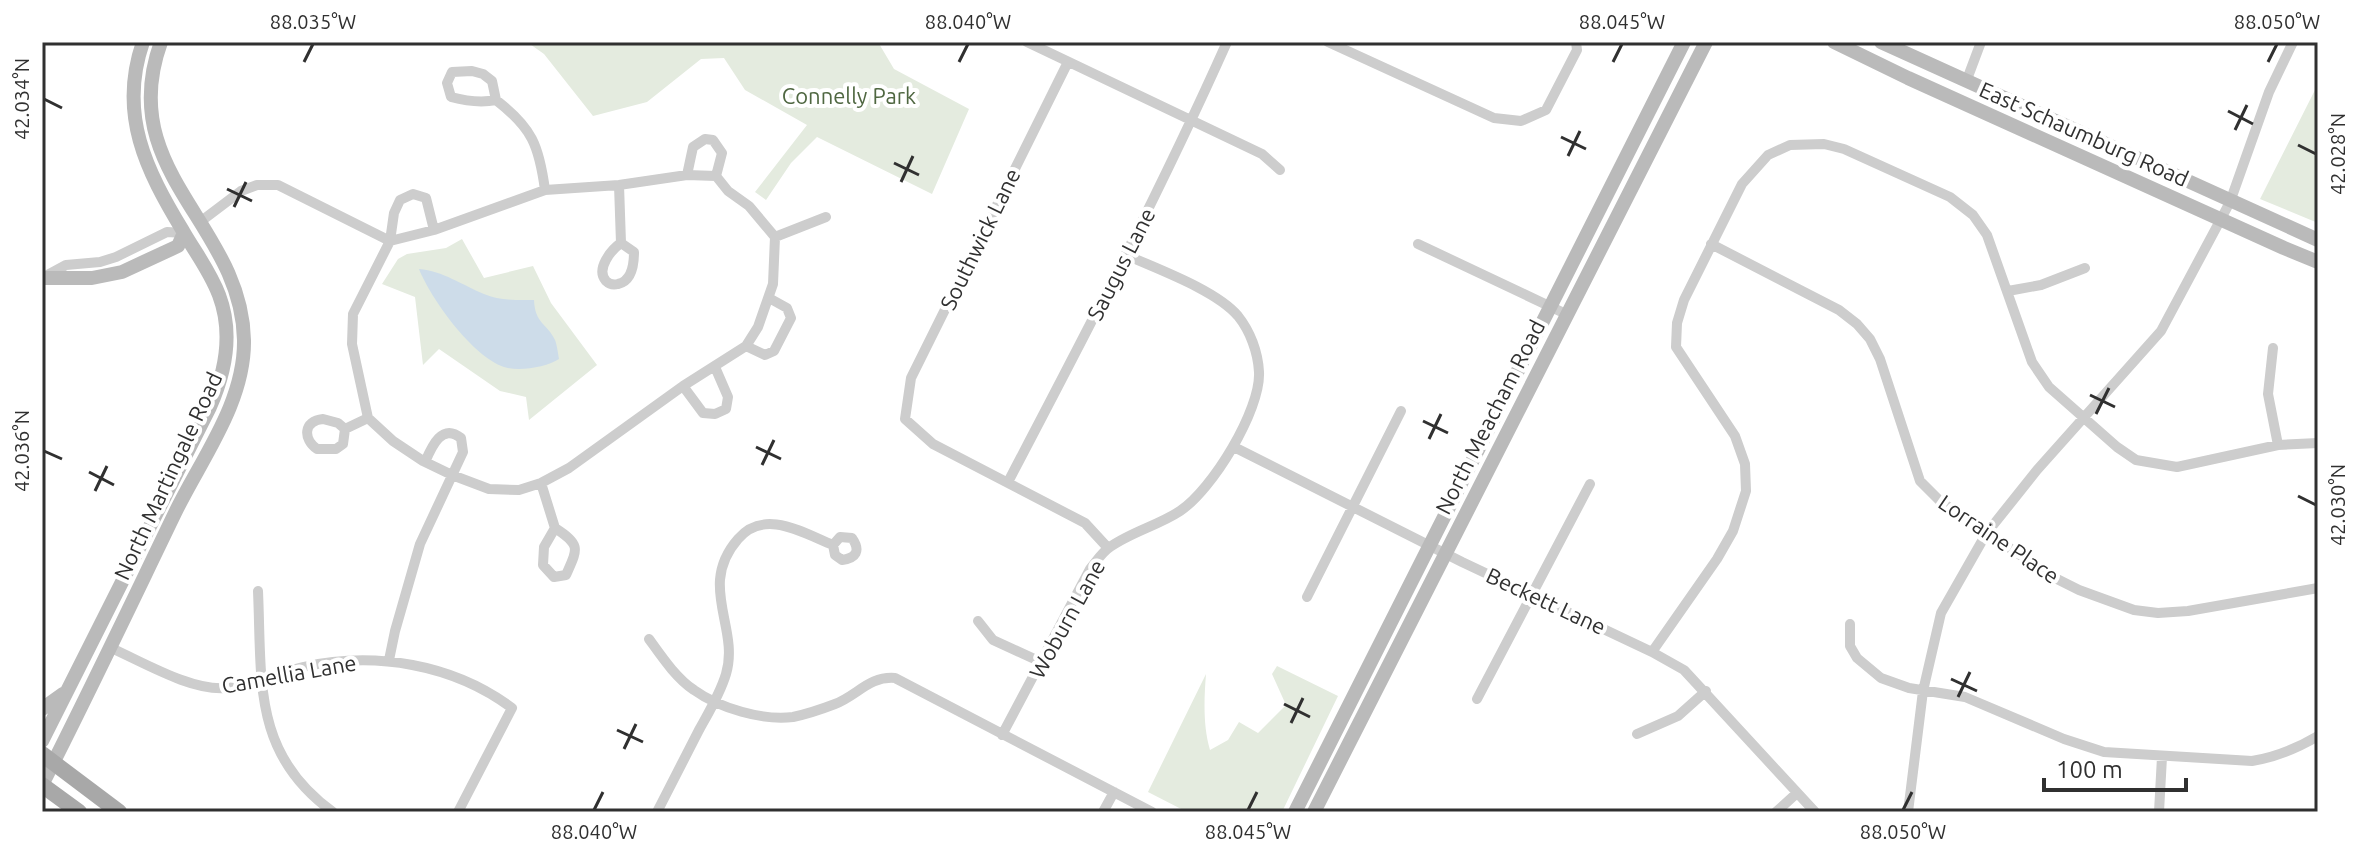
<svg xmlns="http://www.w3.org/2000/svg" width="2360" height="854" font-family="Ubuntu,sans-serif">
<rect width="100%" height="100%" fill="#fff"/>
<!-- green -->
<path fill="#e4ebdf" d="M 527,42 L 878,42 L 894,69 L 969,109 L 932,194 L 817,137 L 791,163 L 766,200 L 755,192 L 807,125 L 745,90 L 724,58 L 701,59 L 647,102 L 593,116 L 544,54 Z
M 2318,84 L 2318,223 L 2260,199 Z
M 462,239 L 484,278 L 533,266 L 551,303 L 597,365 L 529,420 L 526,397 L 500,391 L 439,349 L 423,365 L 415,297 L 382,284 L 398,259 L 407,254 L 446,248 Z
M 1277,666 L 1338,696 L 1282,812 L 1187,812 L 1148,792 L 1206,674 C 1204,700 1203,726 1210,750 L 1228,740 L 1239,722 L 1258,733 L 1286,705 L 1272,674 Z"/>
<!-- water -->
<path fill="#cddce9" d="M 419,269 C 443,271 462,285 484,294 C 499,301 518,300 534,300 C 535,324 547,323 555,340 C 557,345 558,353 559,359 C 547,367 519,372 504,367 C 472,356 431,299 419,269 Z"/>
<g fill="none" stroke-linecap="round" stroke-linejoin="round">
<!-- street -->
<path stroke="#cdcdcd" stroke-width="10" d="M 1027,42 L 1262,154 L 1280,170
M 1328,42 L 1494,118 L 1521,121 L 1546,110 L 1577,50 L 1576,42
M 1068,62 L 911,378 L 905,419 L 933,444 L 1085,523 L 1108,548
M 472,71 L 483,74 L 492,81 L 496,100 C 481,103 466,101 451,97 L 447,83 L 452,72 Z
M 1966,82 L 1981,42
M 496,100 C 532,128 539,145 545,190
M 687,175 L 716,176 L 728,191 L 749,206 L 775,237 L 773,284 L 758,327 L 746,346 L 683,386 L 569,468 L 541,483 L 519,490 L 489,489 L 452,475 L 423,461 L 393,441 L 368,418 L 352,344 L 353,314 L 390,241 L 434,230 L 545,190 L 619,185 Z
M 687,175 L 693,147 L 705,139 L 713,140 L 722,153 L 716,176
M 619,185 L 621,243
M 200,222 L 241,191 L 257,185 L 278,185 L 390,241 L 394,213 L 400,200 L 413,194 L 426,198 L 434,230
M 775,237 L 826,217
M 621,243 L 634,252 C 634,264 632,281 618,284 C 614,285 610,285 606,281 C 595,269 612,249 621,243 Z
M 1418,244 L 1566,314
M 1711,244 L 1839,310 L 1857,324 L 1870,339 L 1880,359 L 1920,481 L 1941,502 L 2053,577 L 2079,590 L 2134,610 L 2158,613 L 2188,611 L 2318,588
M 42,278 L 66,265 L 100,262 L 116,257 L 167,232 L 184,233
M 2008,291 L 2041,285 L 2085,268
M 746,346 L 765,355 L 774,351 L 791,318 L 787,308 L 769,298
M 2273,348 L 2268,394 L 2278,445
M 683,386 L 703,413 L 715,414 L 726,409 L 728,397 L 715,367
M 323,419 L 338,423 L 345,429 L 343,444 L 336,449 L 317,449 C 303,439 303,421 323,419 Z
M 345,429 L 368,418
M 1234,447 L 1462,562 L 1652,652 L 1684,670 L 1815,812
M 1008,482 C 1084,337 1160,192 1227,42
M 541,483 L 555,528 C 581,545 578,548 566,575 L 554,577 L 543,565 L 544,547 L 555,528
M 258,591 C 262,680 252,754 333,812
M 1307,597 L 1401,411
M 978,621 L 993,640 L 1041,662
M 1850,624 L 1850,646 L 1857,658 L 1881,678 L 1909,688 L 1965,697 L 2064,739 L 2104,752 L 2252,761 C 2277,757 2296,749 2318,736
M 649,639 C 662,657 676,678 694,690 C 719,708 763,721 793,717 C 807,714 822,709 835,704 C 858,695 869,676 895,678 L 1152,812
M 111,648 C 143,662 191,691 226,688 C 252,686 277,673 303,667 C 375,651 453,664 512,708 L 458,812
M 1652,652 L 1717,559 L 1733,531 L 1746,491 L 1745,464 L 1735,436 L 1676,347 L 1677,323 L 1684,300 L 1742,184 L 1768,155 L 1790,145 L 1824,144 L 1844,149 L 1950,197 L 1973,215 L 1987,235 L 2032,362 L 2049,387 L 2117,447 L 2136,460 L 2177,467 L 2278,445 L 2318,443
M 389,660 L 395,631 L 420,544 L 463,452 L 461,438 C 442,423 432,446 425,462
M 1477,699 L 1590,484
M 1637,734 L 1678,716 L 1706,691
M 1002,735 L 1090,569 C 1096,562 1102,552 1110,547 C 1131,532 1159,525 1180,511 C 1212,490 1261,410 1259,372 C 1258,352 1250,331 1238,316 C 1216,290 1157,269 1126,255
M 657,812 C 671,785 685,757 699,730 C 709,712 720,694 726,674 C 740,627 697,586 738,539 C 764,508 803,533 833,545 L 835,555 L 842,560 C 856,558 861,551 852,538 L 840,537 L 833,545
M 1103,812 L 1114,792
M 1776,812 L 1797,793
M 1908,812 L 1923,691 L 1941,613 L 1986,534 L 2037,470 L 2161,331 L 2230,202 L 2269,92 L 2293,42
M 2159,812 L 2162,757"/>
<!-- secondary -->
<path stroke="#bababa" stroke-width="14" d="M 1834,42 L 1908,78 L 2284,248 L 2318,262
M 1881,42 L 2318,240
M 42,278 L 92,278 L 122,272 L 178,246 L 184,233
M 42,709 L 63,694
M 42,741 L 210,407 C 226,371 233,332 219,295 C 210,271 195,252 183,231 C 146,170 118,114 143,42
M 42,785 C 88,695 131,604 175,513 C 201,459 245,403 244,340 C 242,224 114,172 161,42
M 1295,812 L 1684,42
M 1314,812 L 1706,42"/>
<!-- primary -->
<path stroke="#a8a8a8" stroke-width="16" d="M 42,754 L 119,812
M 42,785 L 79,812"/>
</g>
<!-- ticks -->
<path fill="none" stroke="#303030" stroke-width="3" d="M 304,62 L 313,44M 959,62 L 968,44M 1613,62 L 1622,44M 2268,62 L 2277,44M 44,99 L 62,108M 2228,111 L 2253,124M 2235,130 L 2247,105M 1561,137 L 1586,149M 2298,145 L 2316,154M 1568,156 L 1580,131M 894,163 L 919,175M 901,182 L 913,156M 227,189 L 252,201M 234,207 L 246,182M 2090,395 L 2115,407M 2096,414 L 2109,388M 1423,421 L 1448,433M 1429,439 L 1441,414M 756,447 L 781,459M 44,451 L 62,459M 762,465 L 774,440M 89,472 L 114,485M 95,491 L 107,466M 2298,496 L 2316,505M 1951,679 L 1977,691M 1958,697 L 1970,672M 1284,704 L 1310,717M 1291,723 L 1303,698M 617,730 L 643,742M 624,749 L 636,724M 594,810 L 603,792M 1248,810 L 1257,792M 1903,810 L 1912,792"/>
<g text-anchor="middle" stroke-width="8" stroke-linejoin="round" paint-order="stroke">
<!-- park labels -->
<g font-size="22" fill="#4f6741" stroke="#fff">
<text x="849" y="104">Connelly Park</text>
</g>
<!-- street labels -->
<g font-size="22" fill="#303030" stroke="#fff">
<text transform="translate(2084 134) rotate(24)" y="8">East Schaumburg Road</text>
<text transform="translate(980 239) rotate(-64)" y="8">Southwick Lane</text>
<text transform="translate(1121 264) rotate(-63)" y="8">Saugus Lane</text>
<text transform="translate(1490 417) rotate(-63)" y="8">North Meacham Road</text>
<text transform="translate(168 476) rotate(-65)" y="8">North Martingale Road</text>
<text transform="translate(1999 539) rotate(34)" y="8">Lorraine Place</text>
<text transform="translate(1546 601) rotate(25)" y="8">Beckett Lane</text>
<text transform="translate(1067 619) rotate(-61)" y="8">Woburn Lane</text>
<text transform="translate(289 674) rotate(-10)" y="8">Camellia Lane</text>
</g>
</g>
<!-- border -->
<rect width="2360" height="854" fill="none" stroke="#ffffff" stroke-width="88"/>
<!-- scale -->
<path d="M2044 778v12h142v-12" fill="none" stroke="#303030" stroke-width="4"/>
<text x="2056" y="778" font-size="24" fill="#303030" stroke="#ffffff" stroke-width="6" paint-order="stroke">100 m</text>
<rect x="44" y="44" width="2272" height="766" fill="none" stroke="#303030" stroke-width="3"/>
<g font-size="20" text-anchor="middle" fill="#303030">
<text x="313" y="29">88.035°W</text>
<text x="968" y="29">88.040°W</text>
<text x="1622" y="29">88.045°W</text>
<text x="2277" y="29">88.050°W</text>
<text transform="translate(22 99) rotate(-90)" y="7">42.034°N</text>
<text transform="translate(2338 154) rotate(-90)" y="7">42.028°N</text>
<text transform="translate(22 451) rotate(-90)" y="7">42.036°N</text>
<text transform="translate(2338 505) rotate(-90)" y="7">42.030°N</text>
<text x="594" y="839">88.040°W</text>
<text x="1248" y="839">88.045°W</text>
<text x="1903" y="839">88.050°W</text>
</g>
</svg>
